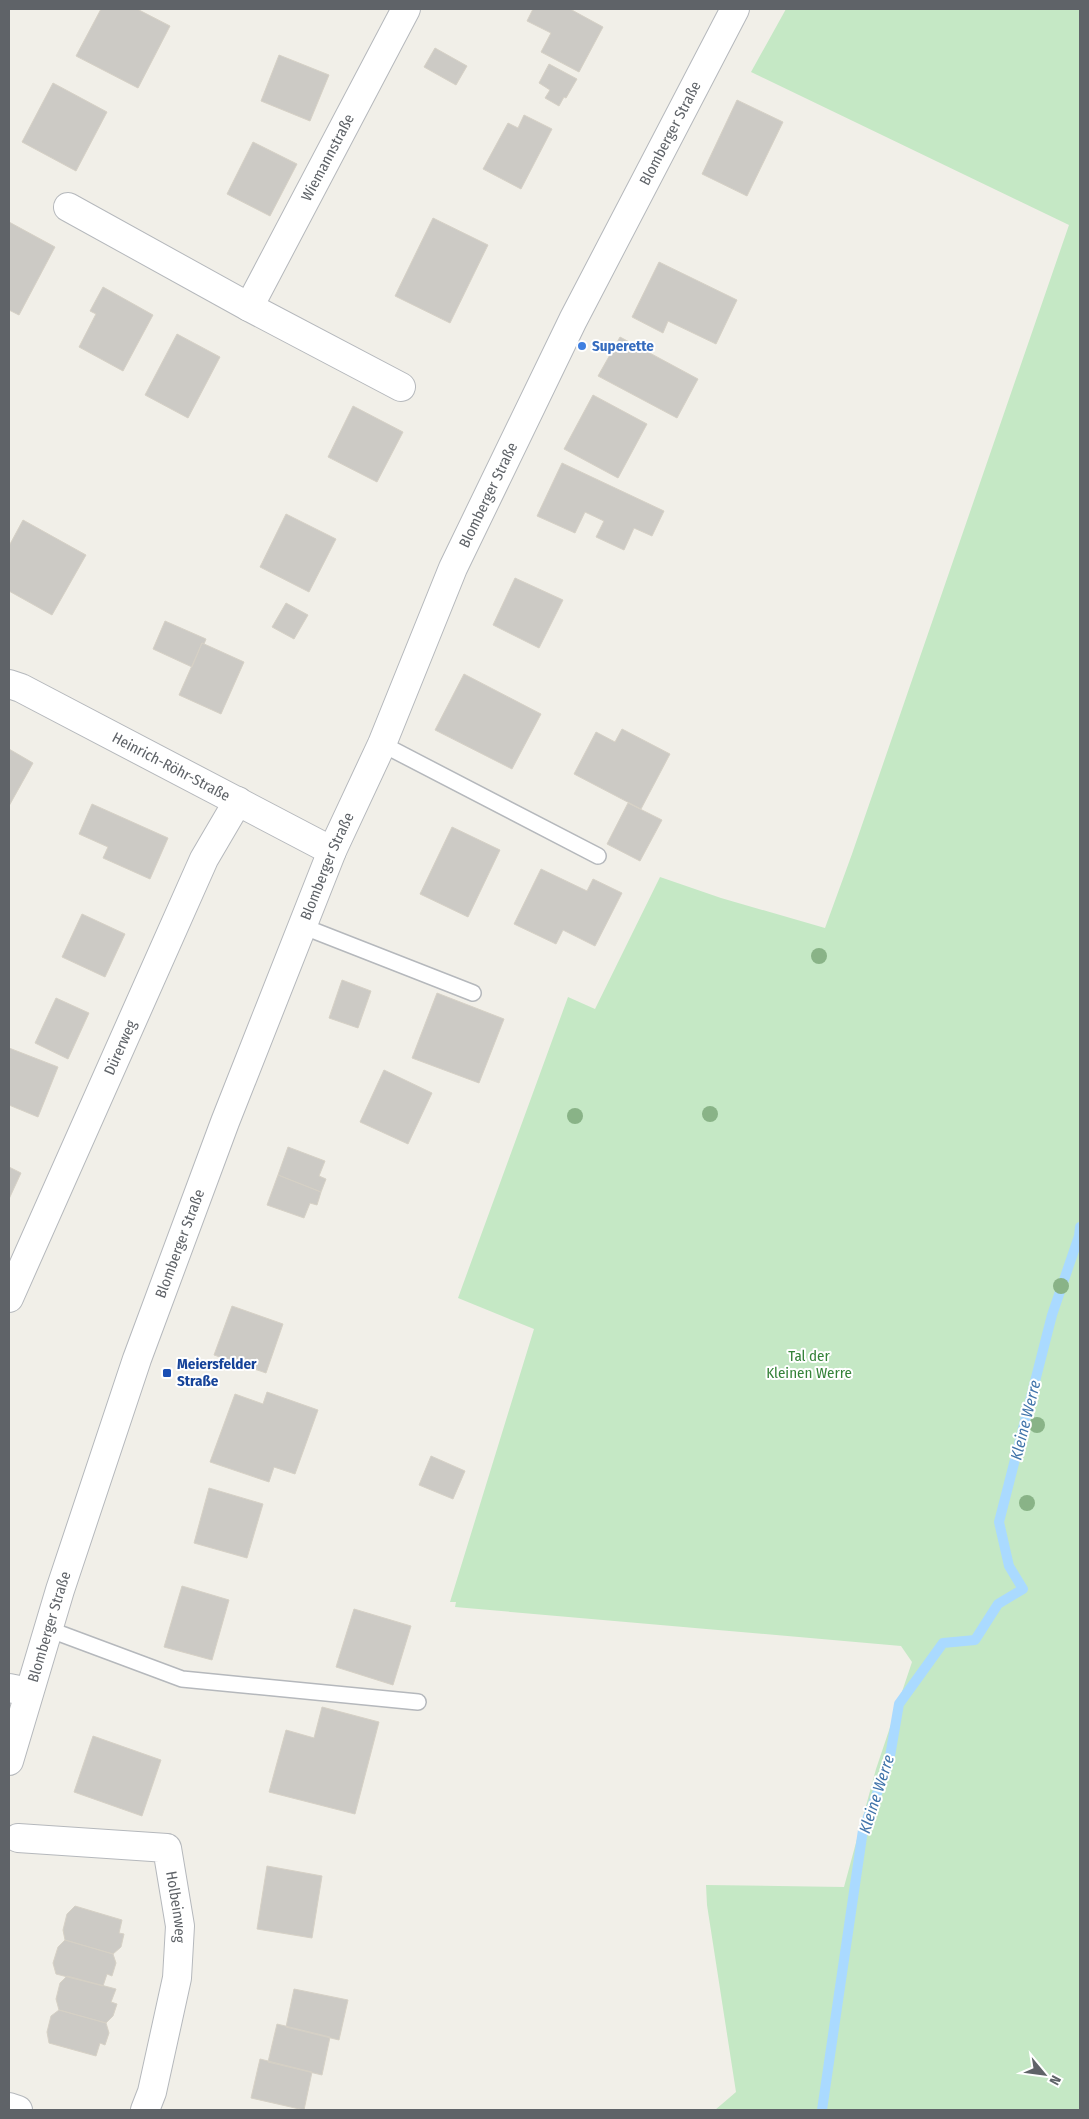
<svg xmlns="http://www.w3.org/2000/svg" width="1089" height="2119" font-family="'Fira Sans Condensed',sans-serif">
<rect width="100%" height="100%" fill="#f1efe8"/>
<!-- green -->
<path fill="#c5e8c5" d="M 786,9 L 1080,9 L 1080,2110 L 715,2110 L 736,2092 L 707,1905 L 706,1885 L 844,1887 L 876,1769 L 912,1662 L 901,1646 L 455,1607 L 456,1602 L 450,1602 L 534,1329 L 458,1298 L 568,997 L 595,1009 L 660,877 L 721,898 L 825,928 L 852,854 L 1069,225 L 751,72 Z"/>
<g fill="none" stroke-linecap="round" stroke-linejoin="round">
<!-- stream -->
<path stroke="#aadaff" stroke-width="10" d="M 822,2110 L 863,1830 L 889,1762 L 899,1704 L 943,1643 L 975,1640 L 998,1604 L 1023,1589 L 1009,1566 L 999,1522 L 1052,1315 L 1079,1236 L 1080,1227"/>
</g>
<!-- building -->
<path fill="#cccac5" stroke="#d6d1c6" d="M 101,9 L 137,9 L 170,26 L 138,88 L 76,56 Z
M 533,9 L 570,9 L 603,27 L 579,72 L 541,52 L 551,33 L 527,21 Z
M 435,48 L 467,66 L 456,85 L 424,67 Z
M 279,55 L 329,75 L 310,121 L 261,101 Z
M 549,64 L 577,79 L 566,98 L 564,97 L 559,106 L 545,98 L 550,90 L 539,83 Z
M 53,83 L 107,112 L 76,171 L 22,142 Z
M 737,100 L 783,122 L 747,196 L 702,174 Z
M 524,115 L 552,129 L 521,189 L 483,169 L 508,123 L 518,128 Z
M 253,142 L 297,164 L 270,216 L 227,194 Z
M 433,218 L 488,245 L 450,323 L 395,296 Z
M 9,222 L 55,247 L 19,315 L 9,310 Z
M 659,262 L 737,300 L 716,344 L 668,321 L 663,333 L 632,317 Z
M 103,287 L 153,315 L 123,371 L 79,347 L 96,314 L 90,311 Z
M 177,334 L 220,357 L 188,418 L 145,395 Z
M 620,337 L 698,379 L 677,418 L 598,376 Z
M 593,395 L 647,424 L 618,478 L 564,449 Z
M 353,406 L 403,432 L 377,482 L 328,457 Z
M 562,463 L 664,511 L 652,536 L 634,528 L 624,550 L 596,537 L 604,521 L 585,512 L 575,533 L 537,516 Z
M 286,514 L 336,539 L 309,592 L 260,567 Z
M 23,520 L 86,555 L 52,615 L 9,591 L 9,546 Z
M 515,578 L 563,600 L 539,648 L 493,625 Z
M 286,603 L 308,615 L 294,639 L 272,627 Z
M 165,621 L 206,639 L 204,644 L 202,643 L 192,667 L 153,649 Z
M 202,643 L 244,662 L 221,714 L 179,695 Z
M 464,674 L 541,714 L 512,769 L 435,730 Z
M 622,729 L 670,754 L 641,809 L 574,774 L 596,732 L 615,742 Z
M 9,749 L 33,763 L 9,806 Z
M 628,803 L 662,820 L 640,861 L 607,844 Z
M 92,804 L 168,838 L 150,879 L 103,858 L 108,847 L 79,834 Z
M 452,827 L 500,850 L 468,917 L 420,894 Z
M 541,869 L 587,891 L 593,879 L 622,893 L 595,946 L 563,930 L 556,944 L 514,924 Z
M 82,914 L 125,934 L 105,977 L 62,957 Z
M 342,980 L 371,991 L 358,1028 L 329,1018 Z
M 437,993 L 504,1019 L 479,1083 L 412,1058 Z
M 56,998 L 89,1013 L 68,1059 L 35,1043 Z
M 9,1048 L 58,1067 L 38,1117 L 9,1105 Z
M 384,1070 L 432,1093 L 408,1144 L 360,1122 Z
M 288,1147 L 325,1161 L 319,1176 L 326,1179 L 321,1192 L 278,1175 Z
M 9,1167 L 21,1173 L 9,1199 Z
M 278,1175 L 321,1192 L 317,1205 L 310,1203 L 304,1218 L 267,1205 Z
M 232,1306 L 283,1324 L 266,1373 L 214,1355 Z
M 267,1392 L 318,1410 L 295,1474 L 274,1467 L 269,1482 L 210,1462 L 235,1394 L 263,1404 Z
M 431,1456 L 465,1471 L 453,1499 L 419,1485 Z
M 209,1488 L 263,1504 L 247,1558 L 194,1543 Z
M 182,1586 L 229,1600 L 212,1660 L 164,1647 Z
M 354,1609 L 411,1626 L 393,1685 L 336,1667 Z
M 322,1707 L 379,1722 L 355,1814 L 269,1792 L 286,1730 L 314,1738 Z
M 93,1736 L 161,1760 L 142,1816 L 74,1792 Z
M 267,1866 L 322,1876 L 312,1938 L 257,1929 Z
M 75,1906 L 122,1920 L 119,1933 L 124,1934 L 121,1947 L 113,1954 L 65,1940 L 63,1930 L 67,1914 Z
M 65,1940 L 113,1954 L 116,1963 L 112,1976 L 107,1974 L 103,1986 L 56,1974 L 53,1963 L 58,1947 Z
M 67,1976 L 116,1989 L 111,2002 L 117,2004 L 113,2016 L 106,2023 L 59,2010 L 56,1999 L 60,1983 Z
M 294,1989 L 348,2000 L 339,2040 L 286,2027 Z
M 59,2010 L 106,2023 L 109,2033 L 105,2045 L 100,2043 L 96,2056 L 49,2043 L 47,2032 L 51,2016 Z
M 277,2024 L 330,2037 L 322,2075 L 268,2062 Z
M 260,2059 L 312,2072 L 304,2110 L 251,2098 Z"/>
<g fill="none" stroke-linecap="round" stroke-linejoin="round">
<defs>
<path id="service" d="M 382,744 L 598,856
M 302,926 L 473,993
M 48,1629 L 182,1679 L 418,1702"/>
<g id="minor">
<path d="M 68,207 L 249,307 L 401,387"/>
<path id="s1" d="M 249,307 L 406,9"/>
<path id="s2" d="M 9,684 L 21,688 L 332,851"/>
<path id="s3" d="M 9,1298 L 204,859 L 238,801"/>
<path d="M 9,1688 L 29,1692"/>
<path id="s4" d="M 18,1838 L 167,1848 L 180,1926 L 177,1978 L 152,2092 L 145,2110"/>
<path d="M 9,2107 L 18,2110"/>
</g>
<g id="tertiary">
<path id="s5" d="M 9,1761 L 60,1590 L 137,1359 L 225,1122 L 332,851 L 382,744 L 453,568 L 573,320 L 735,9"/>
</g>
</defs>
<!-- service casing -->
<use href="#service" stroke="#b5b8bc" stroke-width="18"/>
<!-- minor casing -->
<use href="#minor" stroke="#b5b8bc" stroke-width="30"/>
<!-- tertiary casing -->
<use href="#tertiary" stroke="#b5b8bc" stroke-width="30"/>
<!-- service -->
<use href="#service" stroke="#fff" stroke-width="15"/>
<!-- minor -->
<use href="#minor" stroke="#fff" stroke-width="28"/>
<!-- tertiary -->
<use href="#tertiary" stroke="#fff" stroke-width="28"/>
</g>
<!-- trees -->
<g fill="#89b387">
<circle cx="819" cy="956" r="8"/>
<circle cx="710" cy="1114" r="8"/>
<circle cx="575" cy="1116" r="8"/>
<circle cx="1061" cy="1286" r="8"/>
<circle cx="1037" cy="1425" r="8"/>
<circle cx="1027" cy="1503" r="8"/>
</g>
<!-- markers -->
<circle fill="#3f7fe0" stroke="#fff" stroke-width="2" cx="582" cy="346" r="5"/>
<rect fill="#1a4fb4" stroke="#fff" stroke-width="2" x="162" y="1368" width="10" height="10" rx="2.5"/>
<g text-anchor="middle" stroke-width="4" stroke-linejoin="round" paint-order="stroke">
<!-- street labels -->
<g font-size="15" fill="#5f6368" stroke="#fff">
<text dy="5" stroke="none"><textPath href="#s5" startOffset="1760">Blomberger Straße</textPath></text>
<text dy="5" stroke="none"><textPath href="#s1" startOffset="169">Wiemannstraße</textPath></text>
<text dy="5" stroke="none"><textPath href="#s5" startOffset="1355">Blomberger Straße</textPath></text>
<text dy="5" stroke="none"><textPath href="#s2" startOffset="182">Heinrich-Röhr-Straße</textPath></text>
<text dy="5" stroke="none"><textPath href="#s5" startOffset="950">Blomberger Straße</textPath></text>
<text dy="5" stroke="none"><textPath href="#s3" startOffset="274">Dürerweg</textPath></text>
<text dy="5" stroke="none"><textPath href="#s5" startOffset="545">Blomberger Straße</textPath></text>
<text dy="5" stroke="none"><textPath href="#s5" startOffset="140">Blomberger Straße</textPath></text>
<text dy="5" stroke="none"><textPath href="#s4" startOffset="209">Holbeinweg</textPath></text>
</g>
<!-- shop labels -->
<g font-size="15" font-weight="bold" fill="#366cbe" stroke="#fff" text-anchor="start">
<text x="592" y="351">Superette</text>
</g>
<!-- park labels -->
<g font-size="15" fill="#348238" stroke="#fff">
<text x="809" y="1361">Tal der<tspan x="809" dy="17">Kleinen Werre</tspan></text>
</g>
<!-- transit labels -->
<g font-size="15" font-weight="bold" fill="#164399" stroke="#fff" text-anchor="start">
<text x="177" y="1369">Meiersfelder<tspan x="177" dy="17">Straße</tspan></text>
</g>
<!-- water labels -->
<g font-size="16" font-style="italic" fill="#4174aa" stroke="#fff">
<text transform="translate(1025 1420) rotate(-76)" y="6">Kleine Werre</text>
<text transform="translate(876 1794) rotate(-72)" y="6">Kleine Werre</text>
</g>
</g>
<!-- border -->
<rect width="1089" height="2119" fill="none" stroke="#5f6368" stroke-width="20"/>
<!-- north arrow -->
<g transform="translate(1044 2074) rotate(119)" stroke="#ffffff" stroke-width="4" paint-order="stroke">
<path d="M0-4L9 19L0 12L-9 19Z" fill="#5f6368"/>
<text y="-8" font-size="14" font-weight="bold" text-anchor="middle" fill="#5f6368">N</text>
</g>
</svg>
